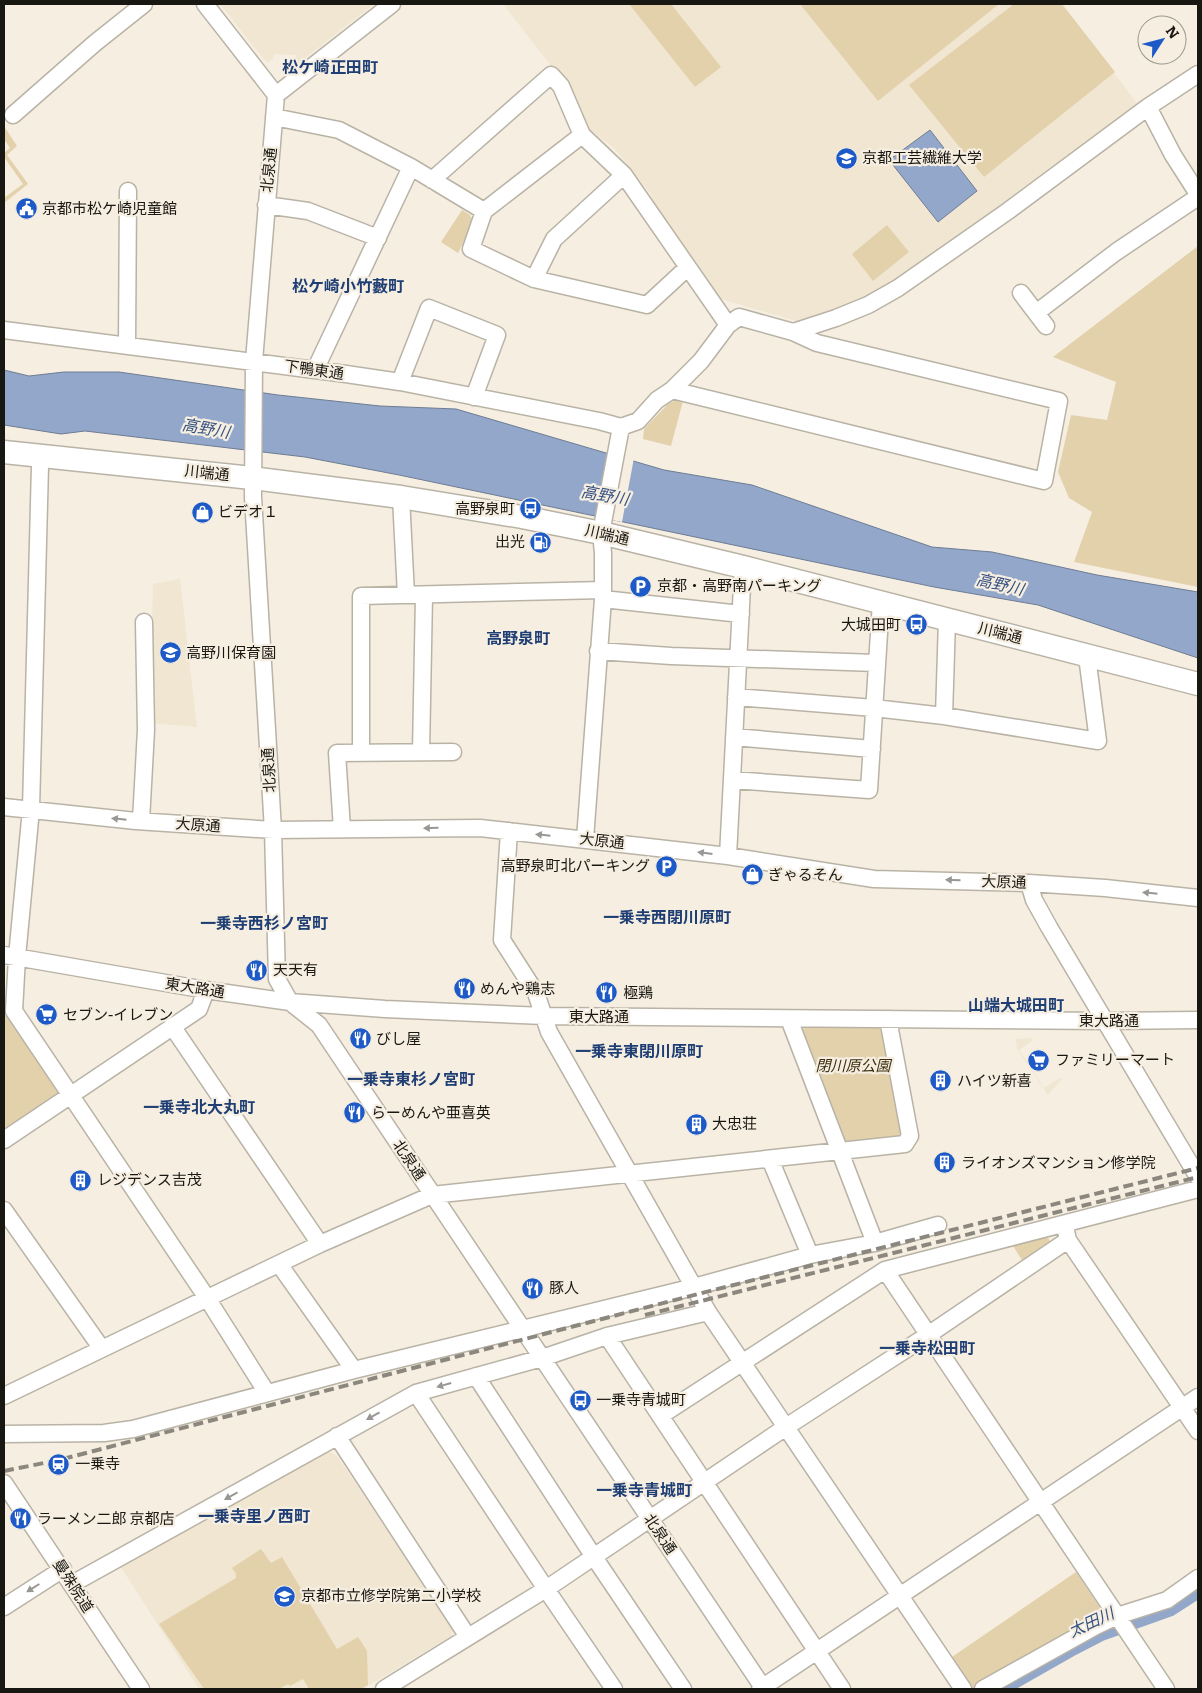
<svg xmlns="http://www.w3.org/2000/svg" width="1202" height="1693" font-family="Literata,'Noto Sans JP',serif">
<rect width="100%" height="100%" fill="#f5eee1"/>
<!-- built -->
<path fill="#f0e6d1" d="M 220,4 L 374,4 L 295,66 L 296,55 L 274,54 L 273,59 L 267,63 Z
M 503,4 L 1062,4 L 1138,105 L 1056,168 L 885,291 L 800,322 L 714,297 L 685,247 L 658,217 L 651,194 L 614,148 L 583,125 L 566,85 Z
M 180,579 L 197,727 L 150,723 L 153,584 Z
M 1032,1038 L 1033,1040 L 1019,1050 L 1044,1088 L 1060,1078 L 1062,1079 L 1048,1095 L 1017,1049 L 1016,1039 Z
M 328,1451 L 337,1456 L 453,1628 L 451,1636 L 363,1689 L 199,1689 L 119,1564 Z"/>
<!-- green -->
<path fill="#e3d1ac" d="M 629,4 L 671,4 L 721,67 L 695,87 Z
M 800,4 L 999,4 L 878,101 Z
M 1014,4 L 1062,4 L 1115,72 L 984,177 L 909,85 Z
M 4,126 L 17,146 L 7,155 L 28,184 L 4,203 L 4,198 L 23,184 L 4,157 L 4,153 L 10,148 L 4,139 Z
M 462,210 L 470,215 L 473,223 L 458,253 L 441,242 Z
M 887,225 L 909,252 L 873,281 L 852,254 Z
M 1198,246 L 1198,587 L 1074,562 L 1092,512 L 1069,498 L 1058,472 L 1071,415 L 1107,420 L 1116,382 L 1053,357 Z
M 674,401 L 683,401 L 671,446 L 643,439 L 644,429 L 668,404 Z
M 5,1011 L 60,1093 L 4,1130 L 4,1012 Z
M 805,1027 L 880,1027 L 885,1033 L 904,1128 L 899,1136 L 848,1142 L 838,1135 L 799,1033 Z
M 1046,1235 L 1050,1241 L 1022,1260 L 1011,1243 Z
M 261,1549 L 271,1563 L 282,1557 L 337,1649 L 358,1637 L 367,1651 L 368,1685 L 361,1689 L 309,1689 L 303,1679 L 290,1686 L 288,1684 L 279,1689 L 204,1689 L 159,1624 L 236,1578 L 236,1574 L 232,1568 Z
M 1076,1572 L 1106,1617 L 974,1689 L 970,1689 L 949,1659 Z"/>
<!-- water -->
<path fill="#92a7ca" stroke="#6e7c93" d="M 930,130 L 977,191 L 938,222 L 889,160 Z
M 4,370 L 29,376 L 64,372 L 119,372 L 278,395 L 380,406 L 456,409 L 664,470 L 752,485 L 932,547 L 992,552 L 1097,575 L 1198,592 L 1198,658 L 1038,605 L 934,587 L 399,475 L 305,457 L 85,431 L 61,434 L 4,425 Z"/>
<!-- pier -->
<path fill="#f5eee1" d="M 609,451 L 634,458 L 622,522 L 596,517 Z"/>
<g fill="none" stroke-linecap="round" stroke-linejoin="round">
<!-- canal -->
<path stroke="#92a7ca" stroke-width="15" d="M 1001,1689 L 1073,1648 L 1100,1634 L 1170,1609 L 1198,1591"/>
<defs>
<path id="minor" d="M 205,4 L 276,95 L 254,361 L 253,497 L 273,830 L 277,979 L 290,1002 L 319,1025 L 764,1689
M 276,95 L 392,4
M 1148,107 L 1173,155 L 1198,194
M 13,115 L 95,43 L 144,4
M 274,117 L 339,130 L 411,167 L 484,211
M 582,135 L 484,211 L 471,249 L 534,279 L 647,305 L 687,268
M 432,180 L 551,75 L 561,86 L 582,135 L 624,175 L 728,325
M 266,205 L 308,211 L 378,238
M 534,279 L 554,239 L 624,175
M 1021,293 L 1046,326
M 1036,313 L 1116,252 L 1198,197
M 4,330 L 346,374 L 400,382 L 599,421 L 621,427
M 127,345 L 128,191
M 315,370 L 411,167
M 400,382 L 429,308 L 497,335 L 474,397
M 672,390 L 1044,481 L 1059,401 L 817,343 L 793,332
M 621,427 L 638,421 L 657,400 L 672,390 L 701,361 L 728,325 L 739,317 L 793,332 L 836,318 L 868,305 L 898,288 L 1008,211 L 1148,107 L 1198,74
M 39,456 L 40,466 L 31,809 L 17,957 L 14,1011 L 207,1298 L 267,1393
M 401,497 L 406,595
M 603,599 L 741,614
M 598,651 L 671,656 L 876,663
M 736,697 L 874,708 L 944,716 L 1098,741 L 1088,664 L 1084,655
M 944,716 L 947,620
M 734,737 L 872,749
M 421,752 L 424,596
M 361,753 L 361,596 L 603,590
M 732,780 L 869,790 L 881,602
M 4,807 L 136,821 L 273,830 L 480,828 L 728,856 L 874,879 L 1029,883 L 1105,888 L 1198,898
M 141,821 L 146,730 L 144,622
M 342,829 L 337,753 L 453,752
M 509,831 L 502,940 L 536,993 L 549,1032 L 708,1312 L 963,1689
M 585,839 L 603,599 L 603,553 L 601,533 L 621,427
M 728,856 L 743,567
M 1029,883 L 1034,900 L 1049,927 L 1198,1177
M 4,955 L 206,990 L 290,1002 L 385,1009 L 544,1016 L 1106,1021 L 1198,1020
M 789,1019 L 875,1243
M 172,1026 L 320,1244
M 4,1140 L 199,1009 L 206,990
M 770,1159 L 810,1255
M 4,1210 L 102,1349
M 1066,1231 L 1068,1240 L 1198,1431
M 279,1264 L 354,1370
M 885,1270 L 1166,1689
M 607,1336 L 842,1689
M 476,1376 L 594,1557 L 683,1689
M 416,1393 L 546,1589 L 614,1689
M 4,1396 L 320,1244 L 432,1195 L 905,1144 L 910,1136 L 888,1019
M 660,1416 L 885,1270 L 1198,1189
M 4,1434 L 104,1433 L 133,1429 L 354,1370 L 694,1287 L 810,1255 L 875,1243 L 938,1225
M 337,1436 L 468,1637
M 4,1483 L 141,1689
M 72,1584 L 416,1393 L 542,1358 L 607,1336 L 708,1312
M 4,1607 L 63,1569
M 384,1689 L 546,1589 L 786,1427 L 928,1335 L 1068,1240
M 760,1689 L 1198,1397
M 983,1689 L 1096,1626 L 1117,1616 L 1167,1600 L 1198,1578"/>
<path id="highway" d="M 4,452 L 252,478 L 401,497 L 522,517 L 601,533 L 743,567 L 1198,684"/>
</defs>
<!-- minor casing -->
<use href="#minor" stroke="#b9b3a6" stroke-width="19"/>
<!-- highway casing -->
<use href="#highway" stroke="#b9b3a6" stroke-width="25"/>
<!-- minor -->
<use href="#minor" stroke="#fff" stroke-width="16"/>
<!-- highway -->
<use href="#highway" stroke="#fff" stroke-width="22"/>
<!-- rail -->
<path stroke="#8b877e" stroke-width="4" stroke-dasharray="10 5" stroke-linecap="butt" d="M 645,1315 L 1198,1177
M 4,1471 L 59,1460 L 698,1294 L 1198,1168"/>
</g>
<!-- one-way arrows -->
<defs><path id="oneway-solid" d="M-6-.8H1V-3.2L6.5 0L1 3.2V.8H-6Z" transform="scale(1.25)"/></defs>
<g fill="#989794">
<use href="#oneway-solid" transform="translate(119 819) rotate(-174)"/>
<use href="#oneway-solid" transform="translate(431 828) rotate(179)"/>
<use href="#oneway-solid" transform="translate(543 835) rotate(-174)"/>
<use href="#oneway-solid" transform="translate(705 853) rotate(-173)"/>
<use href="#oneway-solid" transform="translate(953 880) rotate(-178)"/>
<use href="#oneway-solid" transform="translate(1150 893) rotate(-174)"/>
<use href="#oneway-solid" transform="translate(444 1385) rotate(164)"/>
<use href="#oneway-solid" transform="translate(373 1416) rotate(151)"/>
<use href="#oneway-solid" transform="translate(231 1496) rotate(151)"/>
<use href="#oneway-solid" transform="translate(33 1588) rotate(148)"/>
</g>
<!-- icons -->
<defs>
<symbol id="university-disc" viewBox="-11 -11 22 22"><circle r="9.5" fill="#1e5ac7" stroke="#f5eee1"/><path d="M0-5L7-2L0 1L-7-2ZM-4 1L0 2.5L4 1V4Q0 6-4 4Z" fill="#fff"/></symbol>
<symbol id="civic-disc" viewBox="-11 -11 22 22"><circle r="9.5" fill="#1e5ac7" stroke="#f5eee1"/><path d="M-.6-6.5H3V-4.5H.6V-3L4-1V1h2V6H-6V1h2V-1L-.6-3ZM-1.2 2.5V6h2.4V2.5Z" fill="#fff"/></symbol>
<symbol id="bus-disc" viewBox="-11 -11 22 22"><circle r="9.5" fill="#1e5ac7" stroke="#f5eee1"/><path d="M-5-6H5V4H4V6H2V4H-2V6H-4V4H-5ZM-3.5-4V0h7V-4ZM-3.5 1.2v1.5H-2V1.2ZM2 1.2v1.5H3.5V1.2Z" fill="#fff"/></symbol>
<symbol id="shop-disc" viewBox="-11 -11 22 22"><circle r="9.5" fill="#1e5ac7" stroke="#f5eee1"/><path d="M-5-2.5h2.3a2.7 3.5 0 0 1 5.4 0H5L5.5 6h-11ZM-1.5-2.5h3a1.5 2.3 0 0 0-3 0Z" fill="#fff"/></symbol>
<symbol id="fuel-disc" viewBox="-11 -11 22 22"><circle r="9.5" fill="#1e5ac7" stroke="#f5eee1"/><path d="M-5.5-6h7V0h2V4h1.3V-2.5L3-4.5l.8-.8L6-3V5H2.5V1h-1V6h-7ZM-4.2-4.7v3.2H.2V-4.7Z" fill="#fff"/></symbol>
<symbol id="parking-disc" viewBox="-11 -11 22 22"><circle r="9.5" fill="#1e5ac7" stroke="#f5eee1"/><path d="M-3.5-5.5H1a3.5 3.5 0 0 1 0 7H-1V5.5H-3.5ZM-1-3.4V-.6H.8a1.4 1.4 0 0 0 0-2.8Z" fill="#fff"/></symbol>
<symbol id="school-disc" viewBox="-11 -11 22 22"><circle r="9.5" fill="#1e5ac7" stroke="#f5eee1"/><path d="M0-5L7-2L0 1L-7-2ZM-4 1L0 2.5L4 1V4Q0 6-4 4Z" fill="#fff"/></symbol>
<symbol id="restaurant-disc" viewBox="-11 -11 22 22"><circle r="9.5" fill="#1e5ac7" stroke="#f5eee1"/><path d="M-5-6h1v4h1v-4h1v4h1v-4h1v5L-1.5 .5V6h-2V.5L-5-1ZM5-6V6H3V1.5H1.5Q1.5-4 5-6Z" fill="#fff"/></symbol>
<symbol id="supermarket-disc" viewBox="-11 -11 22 22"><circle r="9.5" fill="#1e5ac7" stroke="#f5eee1"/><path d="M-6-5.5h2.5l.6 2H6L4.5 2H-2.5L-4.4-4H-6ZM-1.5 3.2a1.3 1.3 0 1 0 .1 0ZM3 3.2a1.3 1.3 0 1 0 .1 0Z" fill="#fff"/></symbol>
<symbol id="building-disc" viewBox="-11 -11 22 22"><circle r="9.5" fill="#1e5ac7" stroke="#f5eee1"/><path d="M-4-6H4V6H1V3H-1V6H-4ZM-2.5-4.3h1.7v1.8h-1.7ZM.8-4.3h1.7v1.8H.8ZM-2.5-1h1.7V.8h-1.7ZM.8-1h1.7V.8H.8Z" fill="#fff"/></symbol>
<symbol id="station-disc" viewBox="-11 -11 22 22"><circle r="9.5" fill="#1e5ac7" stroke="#f5eee1"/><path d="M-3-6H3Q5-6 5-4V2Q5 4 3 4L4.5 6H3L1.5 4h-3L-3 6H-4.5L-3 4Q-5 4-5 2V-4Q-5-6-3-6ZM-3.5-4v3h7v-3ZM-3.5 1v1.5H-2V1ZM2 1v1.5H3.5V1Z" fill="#fff"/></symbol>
</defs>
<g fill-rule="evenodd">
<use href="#university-disc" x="834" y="146" width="25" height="25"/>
<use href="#civic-disc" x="14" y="196" width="25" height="25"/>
<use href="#bus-disc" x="518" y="496" width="25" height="25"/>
<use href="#shop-disc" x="190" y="500" width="25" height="25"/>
<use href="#fuel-disc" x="528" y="530" width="25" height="25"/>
<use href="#parking-disc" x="628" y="574" width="25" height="25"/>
<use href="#bus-disc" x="904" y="612" width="25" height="25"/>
<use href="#school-disc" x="158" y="640" width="25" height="25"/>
<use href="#parking-disc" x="654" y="854" width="25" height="25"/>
<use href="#shop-disc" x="740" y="862" width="25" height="25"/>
<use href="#restaurant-disc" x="244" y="958" width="25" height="25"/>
<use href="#restaurant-disc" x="452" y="976" width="25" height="25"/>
<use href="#restaurant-disc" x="594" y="980" width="25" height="25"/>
<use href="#supermarket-disc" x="34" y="1002" width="25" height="25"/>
<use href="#restaurant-disc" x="348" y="1026" width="25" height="25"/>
<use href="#supermarket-disc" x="1026" y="1048" width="25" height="25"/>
<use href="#building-disc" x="928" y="1068" width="25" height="25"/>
<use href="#restaurant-disc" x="342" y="1100" width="25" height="25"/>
<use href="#building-disc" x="684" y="1112" width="25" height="25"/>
<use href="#building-disc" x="932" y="1150" width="25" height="25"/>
<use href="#building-disc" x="68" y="1168" width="25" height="25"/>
<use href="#restaurant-disc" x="520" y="1276" width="25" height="25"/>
<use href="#bus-disc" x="568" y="1388" width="25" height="25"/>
<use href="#station-disc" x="46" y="1452" width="25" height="25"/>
<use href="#restaurant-disc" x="8" y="1506" width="25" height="25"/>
<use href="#school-disc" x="272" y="1584" width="25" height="25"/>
</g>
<g text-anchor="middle" stroke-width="4.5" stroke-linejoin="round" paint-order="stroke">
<!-- poi labels -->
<g font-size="15" fill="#191712" stroke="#f5eee1" text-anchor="start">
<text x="862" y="163">京都工芸繊維大学</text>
<text x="42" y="214">京都市松ケ崎児童館</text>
<text x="515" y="514" text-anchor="end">高野泉町</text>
<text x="218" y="517">ビデオ１</text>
<text x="525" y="547" text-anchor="end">出光</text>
<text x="657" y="591">京都・高野南パーキング</text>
<text x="901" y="630" text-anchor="end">大城田町</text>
<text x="186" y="658">高野川保育園</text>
<text x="650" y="871" text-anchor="end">高野泉町北パーキング</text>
<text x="768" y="880">ぎゃるそん</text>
<text x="273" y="975">天天有</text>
<text x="480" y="994">めんや鶏志</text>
<text x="623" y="998">極鶏</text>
<text x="63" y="1020">セブン-イレブン</text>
<text x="376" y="1044">びし屋</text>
<text x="1055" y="1065">ファミリーマート</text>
<text x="957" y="1086">ハイツ新喜</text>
<text x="371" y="1118">らーめんや亜喜英</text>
<text x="712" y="1129">大忠荘</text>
<text x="961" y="1168">ライオンズマンション修学院</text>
<text x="97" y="1185">レジデンス吉茂</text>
<text x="549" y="1293">豚人</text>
<text x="596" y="1405">一乗寺青城町</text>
<text x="75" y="1469">一乗寺</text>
<text x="37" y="1524">ラーメン二郎 京都店</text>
<text x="301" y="1601">京都市立修学院第二小学校</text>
</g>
<!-- street labels -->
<g font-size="15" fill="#191712" stroke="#f5eee1">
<text transform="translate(269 170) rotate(-84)" y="5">北泉通</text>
<text transform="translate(314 370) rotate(8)" y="5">下鴨東通</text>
<text transform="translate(207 473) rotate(6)" y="5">川端通</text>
<text transform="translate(607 535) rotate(13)" y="5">川端通</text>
<text transform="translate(1000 633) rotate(14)" y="5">川端通</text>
<text transform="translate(269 770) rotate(-93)" y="5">北泉通</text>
<text transform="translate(198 825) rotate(4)" y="5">大原通</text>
<text transform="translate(602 841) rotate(6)" y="5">大原通</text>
<text transform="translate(1004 882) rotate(2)" y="5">大原通</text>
<text transform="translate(195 988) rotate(9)" y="5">東大路通</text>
<text x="599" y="1022">東大路通</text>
<text x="1109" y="1026">東大路通</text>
<text transform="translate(409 1160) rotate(56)" y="5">北泉通</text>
<text transform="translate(660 1534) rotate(56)" y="5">北泉通</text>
<text transform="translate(73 1586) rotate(57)" y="5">曼殊院道</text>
</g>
<!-- park labels -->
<g font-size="15" font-style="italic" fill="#3e2f0f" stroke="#f5eee1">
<text x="853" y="1071">閉川原公園</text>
</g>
<!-- neighbourhood labels -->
<g font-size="16" font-weight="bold" fill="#1f3e74" stroke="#f5eee1">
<text x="330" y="73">松ケ崎正田町</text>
<text x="348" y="292">松ケ崎小竹藪町</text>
<text x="518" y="644">高野泉町</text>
<text x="667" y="923">一乗寺西閉川原町</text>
<text x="264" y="929">一乗寺西杉ノ宮町</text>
<text x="1016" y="1011">山端大城田町</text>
<text x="639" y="1057">一乗寺東閉川原町</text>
<text x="411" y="1085">一乗寺東杉ノ宮町</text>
<text x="199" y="1113">一乗寺北大丸町</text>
<text x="927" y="1354">一乗寺松田町</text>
<text x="644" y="1496">一乗寺青城町</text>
<text x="254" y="1522">一乗寺里ノ西町</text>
</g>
<!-- water labels -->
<g font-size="16" font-style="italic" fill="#365181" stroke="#f5eee1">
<text transform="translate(206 428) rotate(10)" y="6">高野川</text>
<text transform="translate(605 495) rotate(10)" y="6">高野川</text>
<text transform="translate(1000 584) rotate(13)" y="6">高野川</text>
<text transform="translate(1091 1622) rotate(-25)" y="6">太田川</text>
</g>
</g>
<!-- border -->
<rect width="1202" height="1693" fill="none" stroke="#191712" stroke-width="10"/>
<!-- north arrow -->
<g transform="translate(1162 40) rotate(54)"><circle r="24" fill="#f5eee1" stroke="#9d988e"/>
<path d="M0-4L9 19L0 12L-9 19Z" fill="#1e5ac7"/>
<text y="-8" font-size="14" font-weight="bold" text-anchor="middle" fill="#191712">N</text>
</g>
</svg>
